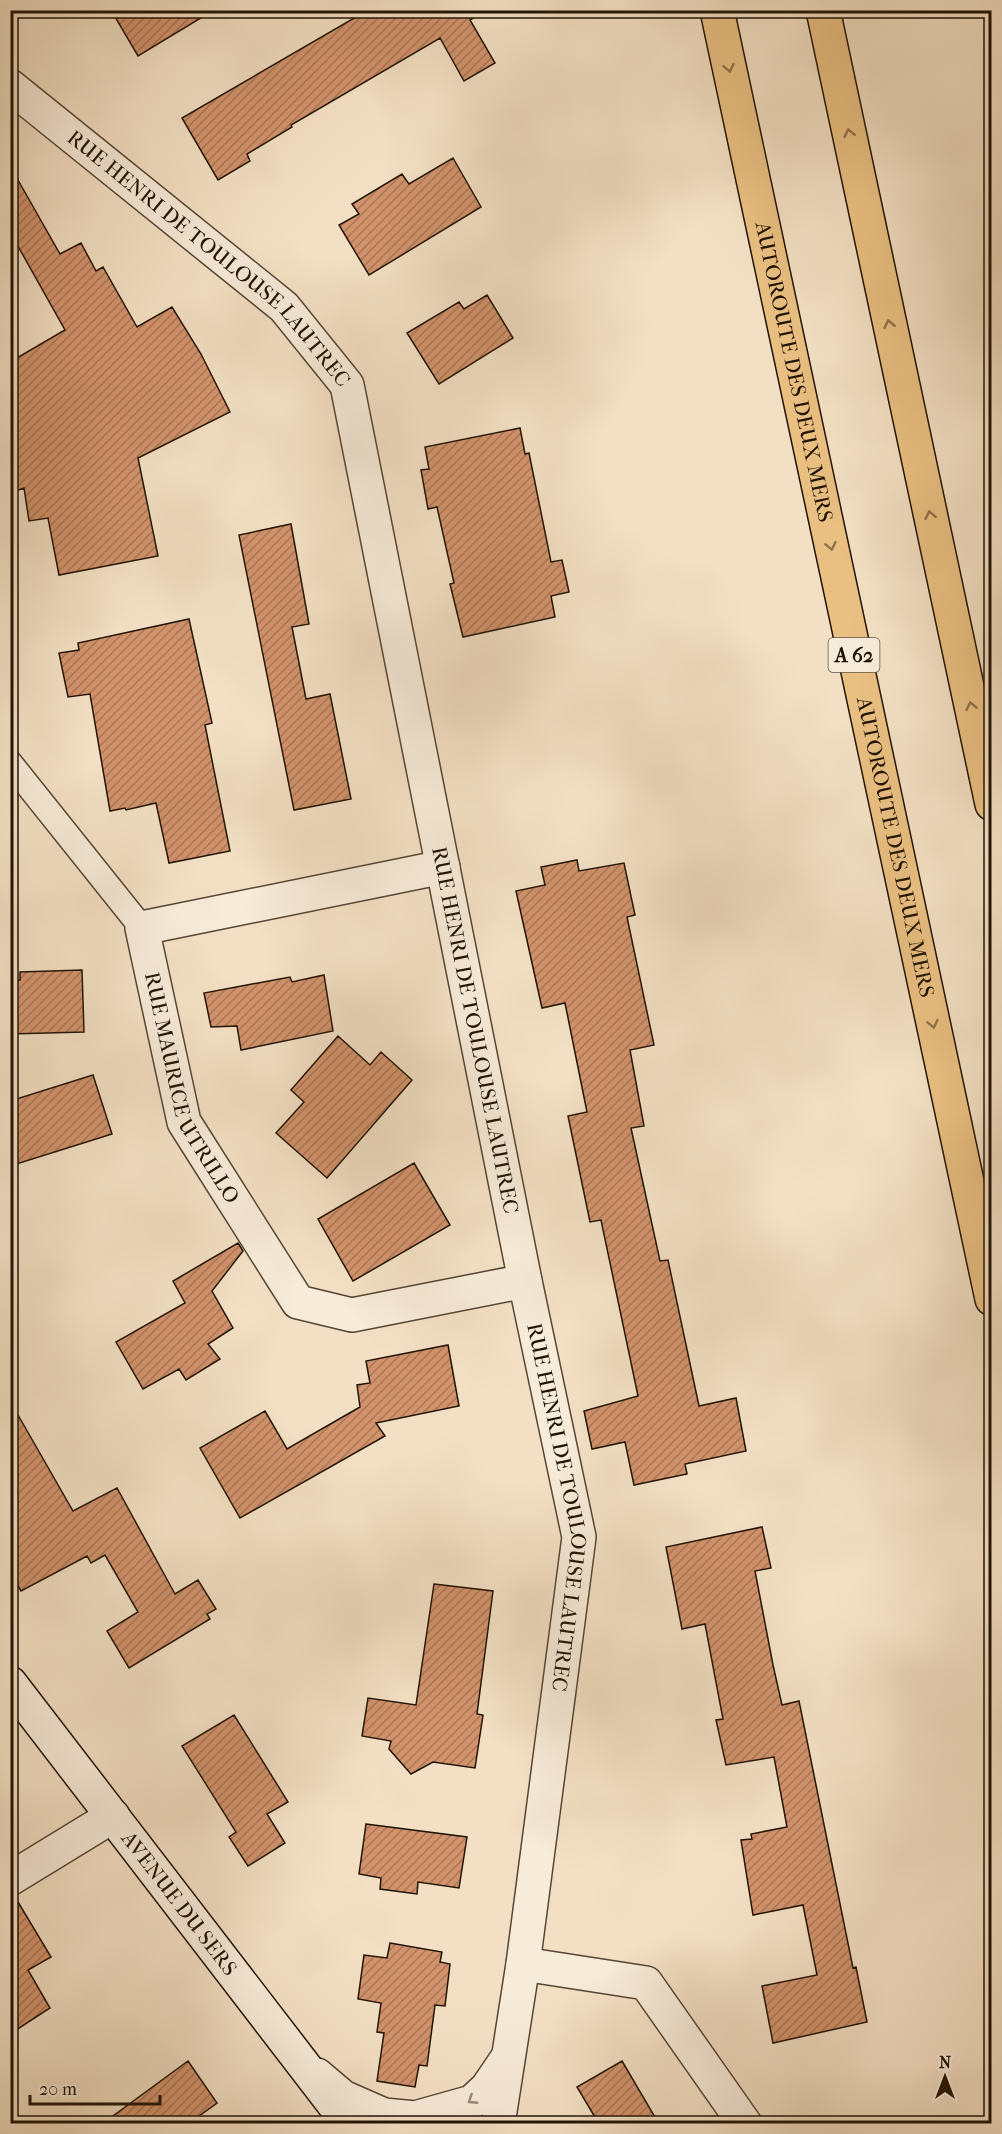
<svg xmlns="http://www.w3.org/2000/svg" width="1002" height="2134" font-family="'IM FELL French Canon',serif">
<defs>
<pattern id="building-hatch" width="6" height="6" patternUnits="userSpaceOnUse" patternTransform="scale(1.5)"><rect width="6" height="6" fill="#d2936c"/><path d="M-1 1l2-2M0 6l6-6M5 7l2-2" fill="none" stroke="#aa7757"/></pattern>
</defs>
<rect width="100%" height="100%" fill="#f3e0c4"/>
<filter id="stains"><feTurbulence type="fractalNoise" baseFrequency=".00333" numOctaves="4"/><feColorMatrix values="0 0 0 0 .2 0 0 0 0 .09 0 0 0 0 .02 0 0 0 .5 -.17"/></filter>
<radialGradient id="worn" r=".72"><stop offset=".6" stop-color="#630" stop-opacity="0"/><stop offset="1" stop-color="#630" stop-opacity=".3"/></radialGradient>
<!-- building -->
<path fill="url(#building-hatch)" stroke="#211305" stroke-width="1.5" d="M 111,10 L 214,10 L 138,56 Z
M 368,10 L 486,10 L 470,20 L 495,63 L 464,81 L 440,38 L 291,125 L 292,127 L 247,154 L 250,161 L 218,180 L 182,118 Z
M 453,158 L 481,207 L 369,275 L 339,225 L 359,214 L 352,204 L 402,174 L 409,184 Z
M 10,166 L 60,254 L 81,243 L 96,271 L 103,267 L 137,327 L 172,307 L 201,354 L 230,412 L 138,458 L 158,556 L 59,575 L 48,518 L 29,521 L 24,488 L 10,493 L 10,362 L 65,330 L 10,232 Z
M 487,295 L 513,338 L 439,384 L 407,333 L 459,302 L 464,309 Z
M 520,428 L 525,454 L 529,453 L 551,562 L 562,560 L 569,592 L 551,596 L 555,617 L 463,637 L 450,584 L 454,583 L 437,507 L 428,509 L 421,470 L 429,469 L 425,447 Z
M 291,524 L 309,624 L 292,627 L 306,699 L 330,694 L 351,799 L 294,810 L 239,535 Z
M 189,619 L 212,723 L 205,725 L 230,851 L 169,863 L 156,803 L 126,810 L 125,808 L 110,811 L 90,694 L 68,697 L 59,653 L 79,650 L 78,643 Z
M 577,860 L 579,871 L 624,863 L 635,915 L 627,917 L 654,1045 L 630,1050 L 644,1126 L 631,1128 L 660,1261 L 668,1260 L 699,1406 L 736,1398 L 746,1451 L 685,1464 L 687,1474 L 634,1485 L 625,1442 L 592,1449 L 584,1411 L 638,1396 L 601,1220 L 590,1222 L 568,1116 L 587,1112 L 565,1003 L 542,1008 L 516,891 L 545,885 L 541,867 Z
M 82,970 L 84,1032 L 10,1034 L 10,981 L 20,980 L 20,972 Z
M 324,975 L 333,1031 L 241,1050 L 237,1026 L 211,1027 L 204,993 L 290,977 L 292,982 Z
M 338,1036 L 370,1065 L 381,1052 L 412,1080 L 327,1178 L 276,1133 L 304,1102 L 291,1090 Z
M 93,1075 L 112,1134 L 10,1166 L 10,1101 Z
M 414,1163 L 450,1225 L 353,1281 L 318,1219 Z
M 238,1243 L 243,1251 L 212,1291 L 233,1328 L 208,1344 L 220,1359 L 186,1380 L 179,1369 L 143,1389 L 116,1342 L 185,1303 L 173,1281 Z
M 448,1345 L 459,1406 L 376,1423 L 385,1436 L 240,1518 L 200,1448 L 265,1411 L 287,1449 L 360,1407 L 357,1385 L 370,1383 L 366,1361 Z
M 10,1401 L 73,1511 L 117,1488 L 175,1594 L 198,1580 L 216,1609 L 207,1614 L 210,1619 L 129,1668 L 107,1631 L 138,1612 L 105,1555 L 91,1563 L 87,1556 L 21,1591 L 10,1572 Z
M 762,1527 L 771,1568 L 755,1571 L 773,1665 L 782,1705 L 799,1701 L 853,1968 L 856,1967 L 867,2022 L 773,2043 L 762,1986 L 817,1975 L 803,1905 L 753,1915 L 741,1840 L 752,1839 L 751,1834 L 787,1827 L 774,1757 L 726,1765 L 716,1720 L 723,1719 L 705,1624 L 682,1629 L 666,1547 Z
M 434,1584 L 493,1591 L 477,1714 L 483,1715 L 475,1768 L 433,1762 L 411,1774 L 389,1749 L 391,1741 L 362,1736 L 368,1698 L 416,1705 Z
M 234,1715 L 288,1802 L 267,1814 L 285,1843 L 248,1866 L 229,1837 L 236,1832 L 182,1746 Z
M 366,1824 L 467,1837 L 459,1888 L 418,1882 L 417,1894 L 380,1889 L 381,1878 L 359,1874 Z
M 15,1897 L 51,1957 L 28,1970 L 50,2008 L 10,2034 L 10,1898 Z
M 390,1943 L 442,1952 L 440,1962 L 450,1964 L 445,2006 L 435,2005 L 427,2066 L 419,2065 L 415,2087 L 377,2081 L 384,2033 L 377,2032 L 381,2003 L 358,1999 L 364,1955 L 387,1958 Z
M 188,2061 L 217,2103 L 188,2124 L 102,2124 Z
M 622,2061 L 659,2124 L 599,2124 L 577,2087 Z"/>
<g fill="none" stroke-linecap="round" stroke-linejoin="round">
<defs>
<path id="lane" d="M 10,763 L 142,928"/>
<g id="street">
<path id="s1" d="M 10,86 L 284,307 L 347,385 L 525,1281 L 579,1537 L 523,1964 L 498,2124"/>
<path id="s2" d="M 443,867 L 142,928 L 184,1122 L 298,1302 L 352,1315 L 525,1281"/>
<path d="M 10,1879 L 113,1816"/>
<path d="M 523,1964 L 646,1983 L 745,2124"/>
<path d="M 317,2075 L 343,2097 L 384,2115 L 415,2118 L 472,2102 L 487,2088 L 506,2060"/>
</g>
<g id="secondary">
<path id="s3" d="M 10,1683 L 349,2124"/>
</g>
<g id="highway">
<path id="s4" d="M 717,10 L 992,1299"/>
<path d="M 823,10 L 992,804"/>
</g>
</defs>
<!-- lane casing -->
<use href="#lane" stroke="#564635" stroke-width="27"/>
<!-- street casing -->
<use href="#street" stroke="#564635" stroke-width="36"/>
<!-- secondary casing -->
<use href="#secondary" stroke="#211305" stroke-width="36"/>
<!-- highway casing -->
<use href="#highway" stroke="#211305" stroke-width="36"/>
<!-- lane -->
<use href="#lane" stroke="#f7ebd9" stroke-width="24"/>
<!-- street -->
<use href="#street" stroke="#f7ebd9" stroke-width="33"/>
<!-- secondary -->
<use href="#secondary" stroke="#f7ebd9" stroke-width="33"/>
<!-- highway -->
<use href="#highway" stroke="#eac082" stroke-width="33"/>
</g>
<!-- one-way arrows -->
<defs><path id="oneway-chevron" d="M-2-3.5L2.5 0L-2 3.5" fill="none" stroke-width="1.6" stroke-linecap="round" stroke-linejoin="round" transform="scale(1.5)"/></defs>
<g stroke="#90724a">
<use href="#oneway-chevron" transform="translate(729 68) rotate(78)"/>
<use href="#oneway-chevron" transform="translate(849 133) rotate(-102)"/>
<use href="#oneway-chevron" transform="translate(889 324) rotate(-102)"/>
<use href="#oneway-chevron" transform="translate(930 515) rotate(-102)"/>
<use href="#oneway-chevron" transform="translate(831 546) rotate(78)"/>
<use href="#oneway-chevron" transform="translate(971 706) rotate(-102)"/>
<use href="#oneway-chevron" transform="translate(933 1024) rotate(78)"/>
</g>
<use stroke="#978a7a" href="#oneway-chevron" transform="translate(472 2100) rotate(147)"/>
<g text-anchor="middle" stroke-width="4.5" stroke-linejoin="round" paint-order="stroke">
<!-- shield labels -->
<rect fill="#f7ebd9" stroke="#615445" stroke-width="1.5" x="828.5" y="638" width="51" height="34" rx="4.5"/>
<g font-size="20" font-weight="bold" fill="#211305">
<text x="854" y="662">A 62</text>
</g>
<!-- street labels -->
<g font-size="21" fill="#211305" stroke="#f7ebd9">
<text dy="7" stroke="none"><textPath href="#s1" startOffset="264">RUE HENRI DE TOULOUSE LAUTREC</textPath></text>
<text dy="7" stroke="none"><textPath href="#s4" startOffset="370">AUTOROUTE DES DEUX MERS</textPath></text>
<text dy="7" stroke="none"><textPath href="#s4" startOffset="856">AUTOROUTE DES DEUX MERS</textPath></text>
<text dy="7" stroke="none"><textPath href="#s1" startOffset="1110">RUE HENRI DE TOULOUSE LAUTREC</textPath></text>
<text dy="7" stroke="none"><textPath href="#s2" startOffset="476">RUE MAURICE UTRILLO</textPath></text>
<text dy="7" stroke="none"><textPath href="#s1" startOffset="1596">RUE HENRI DE TOULOUSE LAUTREC</textPath></text>
<text dy="7" stroke="none"><textPath href="#s3" startOffset="278">AVENUE DU SERS</textPath></text>
</g>
</g>
<!-- margin -->
<rect width="1002" height="2134" fill="none" stroke="#f3e0c4" stroke-width="36"/>
<rect x="12" y="12" width="978" height="2110" fill="none" stroke="#211305" stroke-width="3"/>
<rect x="18" y="18" width="966" height="2098" fill="none" stroke="#211305" stroke-width="1.5"/>
<!-- north arrow -->
<g transform="translate(945 2077)" stroke="#f7ebd9" stroke-width="4.5" paint-order="stroke">
<path d="M0-4.5L10 22L0 15L-10 22Z" fill="#211305"/>
<text y="-9" font-size="16" font-weight="bold" text-anchor="middle" fill="#211305">N</text>
</g>
<!-- scale -->
<path d="M30 2095v9h130v-9" fill="none" stroke="#211305" stroke-width="3"/>
<text x="39" y="2095" font-size="18" fill="#211305" stroke="#f7ebd9" stroke-width="4.5" paint-order="stroke">20 m</text>
<rect width="100%" height="100%" filter="url(#stains)"/>
<rect width="100%" height="100%" fill="url(#worn)"/>
</svg>
